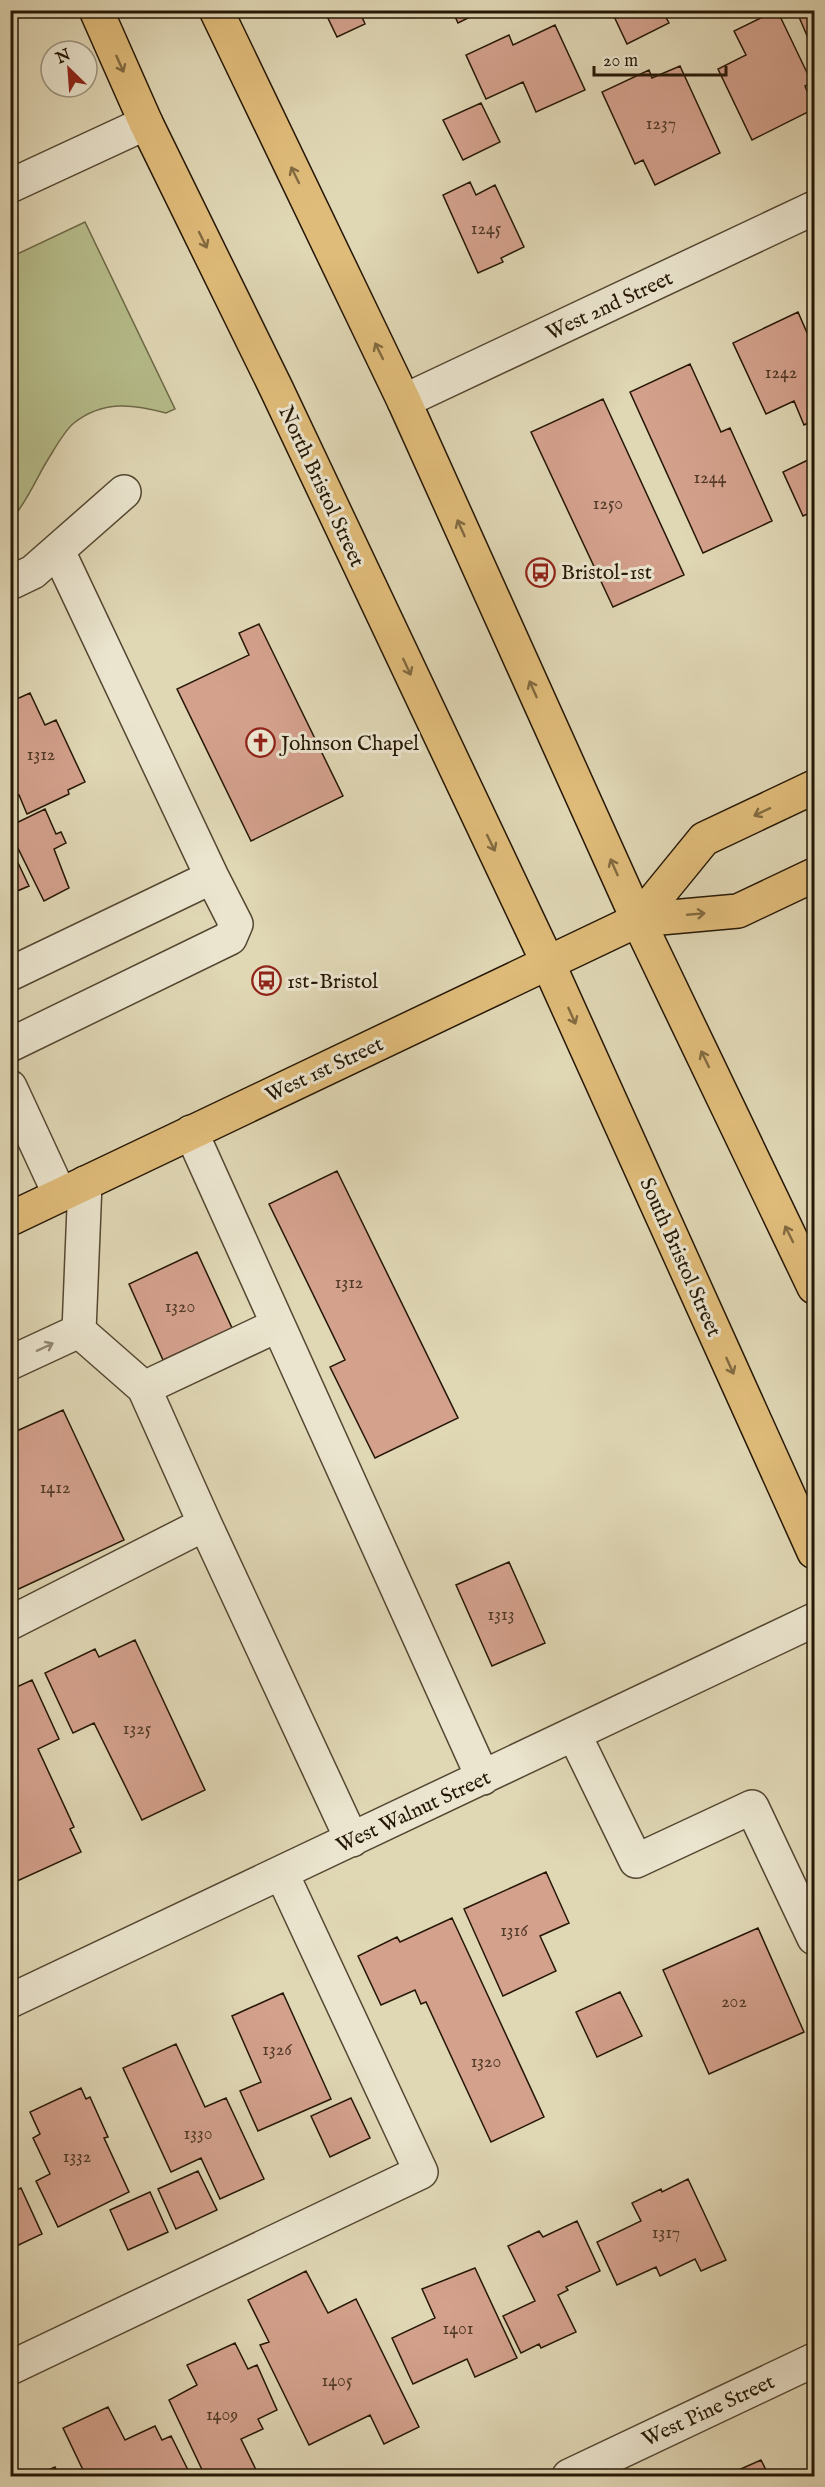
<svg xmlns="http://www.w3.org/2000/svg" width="825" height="2487" font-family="'IM FELL English',serif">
<rect width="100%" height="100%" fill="#e0d7b5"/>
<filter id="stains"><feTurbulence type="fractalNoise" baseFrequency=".00333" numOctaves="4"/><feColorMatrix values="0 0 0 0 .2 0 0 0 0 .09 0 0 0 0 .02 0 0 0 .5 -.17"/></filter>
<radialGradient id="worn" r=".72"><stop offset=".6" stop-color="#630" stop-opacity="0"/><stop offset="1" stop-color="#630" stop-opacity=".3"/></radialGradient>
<!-- green -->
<path fill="#b6bd8b" stroke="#6e6a48" stroke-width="1.5" d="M 85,222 L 175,409 L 166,413 C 133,404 103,400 74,423 C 64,431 54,450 47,461 C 35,481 27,502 11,520 L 11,257 Z"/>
<!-- building -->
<path fill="#d4a18d" stroke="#251705" stroke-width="1.5" d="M 324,10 L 359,10 L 365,24 L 337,37 Z
M 452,10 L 484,10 L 458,23 Z
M 611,10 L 662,10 L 669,23 L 627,44 Z
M 777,10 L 812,83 L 805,86 L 814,109 L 752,140 L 718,69 L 746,55 L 734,31 Z
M 796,10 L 814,10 L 814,52 Z
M 555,25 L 585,90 L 536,112 L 523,82 L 486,99 L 466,55 L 509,35 L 513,45 Z
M 680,66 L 720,153 L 655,185 L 643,160 L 635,164 L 602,92 L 649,70 L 652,78 Z
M 481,103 L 500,142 L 463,160 L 443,120 Z
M 470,182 L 476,195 L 495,185 L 524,247 L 501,258 L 503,262 L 478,273 L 443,195 Z
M 798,312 L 808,335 L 814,332 L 814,420 L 804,425 L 794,401 L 766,414 L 733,343 Z
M 690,364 L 721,432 L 730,428 L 772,521 L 703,553 L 630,392 Z
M 603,399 L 684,575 L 613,607 L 531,432 Z
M 814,457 L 814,511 L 803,516 L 783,472 Z
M 259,624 L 343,796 L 251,841 L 177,689 L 249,655 L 239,633 Z
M 30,693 L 45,725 L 56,720 L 85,782 L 68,790 L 69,794 L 27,814 L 19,795 L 14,797 L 10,790 L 10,702 Z
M 45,809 L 56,834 L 61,832 L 66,843 L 54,849 L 69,888 L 44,901 L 10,832 L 10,826 Z
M 10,846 L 29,886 L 10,894 Z
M 337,1171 L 458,1418 L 375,1458 L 330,1367 L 345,1360 L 269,1204 Z
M 197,1252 L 232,1328 L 163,1360 L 129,1284 Z
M 63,1410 L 124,1540 L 10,1593 L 10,1434 Z
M 509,1562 L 545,1643 L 492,1666 L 456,1585 Z
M 135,1640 L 205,1790 L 142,1820 L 94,1723 L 73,1733 L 45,1673 L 95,1649 L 99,1657 Z
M 32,1680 L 59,1739 L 38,1749 L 74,1827 L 70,1829 L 81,1852 L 15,1882 L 10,1872 L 10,1690 Z
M 546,1872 L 569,1923 L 540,1936 L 556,1971 L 503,1996 L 464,1909 Z
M 452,1918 L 544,2117 L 491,2142 L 426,2002 L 421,2004 L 415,1990 L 381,2005 L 358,1956 L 397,1937 L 400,1942 Z
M 758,1928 L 804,2032 L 709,2074 L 663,1970 Z
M 620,1992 L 642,2036 L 597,2057 L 576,2012 Z
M 283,1993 L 331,2099 L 258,2131 L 240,2091 L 261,2082 L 232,2016 Z
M 176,2044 L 205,2107 L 226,2098 L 264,2179 L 220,2199 L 201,2158 L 171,2172 L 123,2068 Z
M 81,2088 L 86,2099 L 90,2097 L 108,2137 L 104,2138 L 129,2192 L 58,2227 L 36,2181 L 50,2174 L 33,2138 L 40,2134 L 30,2112 Z
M 351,2098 L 370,2138 L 330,2157 L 311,2116 Z
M 198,2171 L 217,2210 L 176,2229 L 158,2189 Z
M 688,2179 L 726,2260 L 701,2271 L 695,2259 L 660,2276 L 656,2267 L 617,2285 L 597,2242 L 641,2221 L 632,2203 L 661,2189 L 662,2192 Z
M 21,2188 L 42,2234 L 10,2249 L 10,2193 Z
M 150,2192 L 168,2232 L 128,2250 L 110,2210 Z
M 577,2221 L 600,2271 L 566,2287 L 568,2290 L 558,2295 L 576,2332 L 541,2348 L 539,2344 L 521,2353 L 503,2316 L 535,2301 L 508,2246 L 539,2231 L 543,2237 Z
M 475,2268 L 517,2358 L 475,2377 L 467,2359 L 413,2384 L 392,2338 L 435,2318 L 422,2289 Z
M 306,2271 L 328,2313 L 356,2299 L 419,2427 L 384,2444 L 370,2415 L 309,2445 L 260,2345 L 269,2342 L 248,2300 Z
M 235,2343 L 248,2369 L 257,2365 L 277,2410 L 258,2419 L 263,2429 L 241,2439 L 259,2476 L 205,2476 L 169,2400 L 197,2385 L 187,2365 Z
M 108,2407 L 125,2440 L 155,2426 L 162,2440 L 171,2436 L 191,2476 L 73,2476 L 83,2470 L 63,2428 Z
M 761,2460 L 769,2476 L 725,2476 Z
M 55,2467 L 59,2476 L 35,2476 Z"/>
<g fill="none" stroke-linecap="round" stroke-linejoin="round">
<defs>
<path id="minor" d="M 10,186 L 146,123
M 404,401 L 814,208
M 10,583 L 33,572 L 124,492
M 10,974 L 212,877 L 58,551
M 10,1045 L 230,938 L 236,924 L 212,877
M 10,1087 L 60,1195
M 191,1132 L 483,1778
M 79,1331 L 85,1183
M 79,1331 L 144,1388
M 10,1363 L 79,1331
M 205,1524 L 144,1388 L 278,1325
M 10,1623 L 205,1524 L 352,1840
M 574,1734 L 636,1861 L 752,1807 L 814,1938
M 10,2001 L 814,1620
M 10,2368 L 421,2172 L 282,1874
M 569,2476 L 814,2360"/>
<path id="major" d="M 96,10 L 146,123 L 276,388 L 548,963 L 814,1552
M 216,10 L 404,401 L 638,920 L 814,1287
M 638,920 L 704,839 L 814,787
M 10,1219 L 638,920 L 738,911 L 814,875"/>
</defs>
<!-- minor casing -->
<use href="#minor" stroke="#544731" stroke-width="36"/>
<!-- major casing -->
<use href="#major" stroke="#251705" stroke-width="36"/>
<!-- minor -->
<use href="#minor" stroke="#ebe5cf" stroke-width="33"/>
<!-- major -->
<use href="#major" stroke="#e0bc7a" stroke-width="33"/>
</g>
<!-- one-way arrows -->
<defs><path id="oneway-shaft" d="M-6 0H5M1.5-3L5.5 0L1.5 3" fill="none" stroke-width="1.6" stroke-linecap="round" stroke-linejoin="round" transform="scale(1.5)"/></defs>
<g stroke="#826a40">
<use href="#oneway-shaft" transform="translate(120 64) rotate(66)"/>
<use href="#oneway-shaft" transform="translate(295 175) rotate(-116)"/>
<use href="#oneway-shaft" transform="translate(203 240) rotate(64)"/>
<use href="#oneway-shaft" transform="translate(379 351) rotate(-116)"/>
<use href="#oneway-shaft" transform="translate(461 528) rotate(-114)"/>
<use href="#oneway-shaft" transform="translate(407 667) rotate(65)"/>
<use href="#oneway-shaft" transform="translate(533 689) rotate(-114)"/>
<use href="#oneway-shaft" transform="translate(762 812) rotate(155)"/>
<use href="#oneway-shaft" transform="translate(491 843) rotate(64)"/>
<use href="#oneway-shaft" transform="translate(614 867) rotate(-114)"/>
<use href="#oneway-shaft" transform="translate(696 914) rotate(-5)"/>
<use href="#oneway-shaft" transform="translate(572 1016) rotate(66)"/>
<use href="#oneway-shaft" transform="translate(705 1059) rotate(-116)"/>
<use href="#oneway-shaft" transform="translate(789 1234) rotate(-116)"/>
<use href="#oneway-shaft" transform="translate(730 1366) rotate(66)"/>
</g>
<use stroke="#928874" href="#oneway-shaft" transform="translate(45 1347) rotate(-25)"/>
<!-- icons -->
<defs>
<symbol id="bus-ring" viewBox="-11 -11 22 22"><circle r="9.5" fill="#ebe5cf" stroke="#8f2418" stroke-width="1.5"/><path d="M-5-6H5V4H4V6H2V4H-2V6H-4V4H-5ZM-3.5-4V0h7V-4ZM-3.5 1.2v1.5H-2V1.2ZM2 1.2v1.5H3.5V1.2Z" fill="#8f2418"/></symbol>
<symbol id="church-ring" viewBox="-11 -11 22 22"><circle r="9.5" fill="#ebe5cf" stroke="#8f2418" stroke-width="1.5"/><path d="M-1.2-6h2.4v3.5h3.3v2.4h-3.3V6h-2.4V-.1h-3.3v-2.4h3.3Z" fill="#8f2418"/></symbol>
</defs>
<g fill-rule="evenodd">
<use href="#bus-ring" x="524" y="556" width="33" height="33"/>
<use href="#church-ring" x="244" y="726" width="33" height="33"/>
<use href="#bus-ring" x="250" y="964" width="33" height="33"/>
</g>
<g text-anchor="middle" stroke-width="6" stroke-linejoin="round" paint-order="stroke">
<!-- number labels -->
<g font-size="18" fill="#513a27">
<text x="661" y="129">1237</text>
<text x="486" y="234">1245</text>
<text x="781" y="378">1242</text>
<text x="710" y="483">1244</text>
<text x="608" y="509">1250</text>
<text x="41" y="760">1312</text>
<text x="349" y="1288">1312</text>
<text x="180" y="1312">1320</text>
<text x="55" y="1493">1412</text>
<text x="501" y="1620">1313</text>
<text x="137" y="1734">1325</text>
<text x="514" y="1936">1316</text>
<text x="734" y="2007">202</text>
<text x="277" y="2055">1326</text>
<text x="486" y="2067">1320</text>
<text x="198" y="2139">1330</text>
<text x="77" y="2162">1332</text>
<text x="666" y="2238">1317</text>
<text x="458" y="2334">1401</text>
<text x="337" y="2386">1405</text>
<text x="222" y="2420">1409</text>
</g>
<!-- street labels -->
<g font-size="21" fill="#251705" stroke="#ebe5cf">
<text transform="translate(609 305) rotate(-25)" y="7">West 2nd Street</text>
<text transform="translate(322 486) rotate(65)" y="7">North Bristol Street</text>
<text transform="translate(324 1069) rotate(-25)" y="7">West 1st Street</text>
<text transform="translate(681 1257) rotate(66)" y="7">South Bristol Street</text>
<text transform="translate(413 1811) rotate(-25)" y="7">West Walnut Street</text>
<text transform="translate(708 2410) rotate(-25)" y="7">West Pine Street</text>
</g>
<!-- poi labels -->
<g font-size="21" fill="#251705" stroke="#ebe5cf" text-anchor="start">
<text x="561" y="579">Bristol-1st</text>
<text x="281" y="750">Johnson Chapel</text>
<text x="287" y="988">1st-Bristol</text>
</g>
</g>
<!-- margin -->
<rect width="825" height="2487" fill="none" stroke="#e0d7b5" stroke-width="36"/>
<rect x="12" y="12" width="801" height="2463" fill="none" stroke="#251705" stroke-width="3"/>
<rect x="18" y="18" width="789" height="2451" fill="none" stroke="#251705" stroke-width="1.5"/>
<!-- north arrow -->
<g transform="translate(69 69) rotate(335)"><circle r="28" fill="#ebe5cf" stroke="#9c937e" stroke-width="1.5"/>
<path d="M0-4.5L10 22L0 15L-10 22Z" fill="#8f2418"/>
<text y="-9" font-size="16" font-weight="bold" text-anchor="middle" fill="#251705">N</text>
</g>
<!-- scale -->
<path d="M594 66v9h132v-9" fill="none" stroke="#251705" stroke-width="3"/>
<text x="603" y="66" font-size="18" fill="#251705" stroke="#ebe5cf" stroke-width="4.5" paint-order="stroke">20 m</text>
<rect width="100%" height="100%" filter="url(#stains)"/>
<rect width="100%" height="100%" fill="url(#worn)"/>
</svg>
